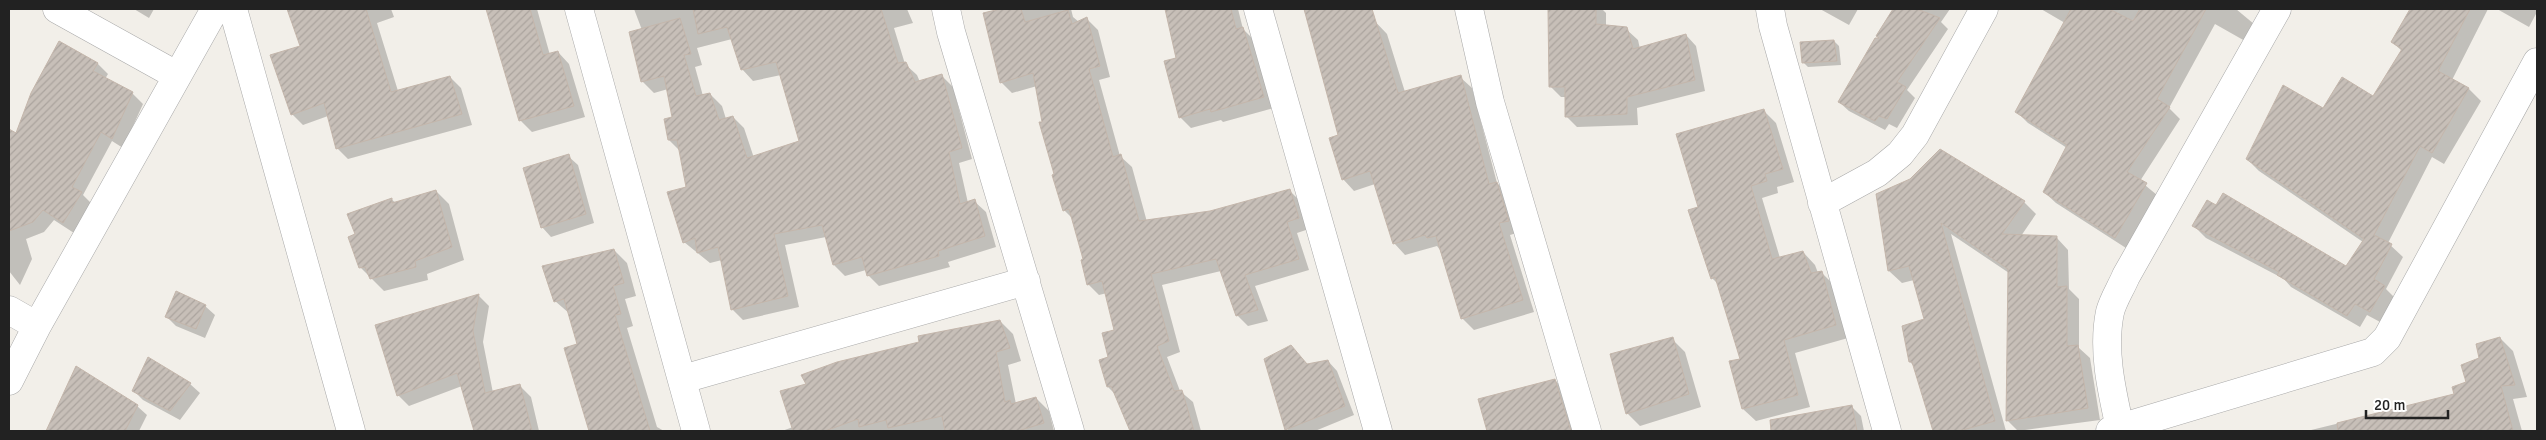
<svg xmlns="http://www.w3.org/2000/svg" width="2546" height="440" font-family="Signika,sans-serif">
<defs>
<pattern id="building-hatch" width="6" height="6" patternUnits="userSpaceOnUse" patternTransform="scale(1.25)"><rect width="6" height="6" fill="#c7bfb8"/><path d="M-1 1l2-2M0 6l6-6M5 7l2-2" fill="none" stroke="#aba49e"/></pattern>
</defs>
<rect width="100%" height="100%" fill="#f2efe9"/>
<!-- shadow -->
<path fill="#0003" fill-rule="evenodd" d="M 134,9 L 154,9 L 149,18 Z
M 289,9 L 391,9 L 394,17 L 377,23 L 398,91 L 450,77 L 461,88 L 472,125 L 348,159 L 337,148 L 328,116 L 303,125 L 292,114 L 302,47 Z
M 487,9 L 537,9 L 550,55 L 558,52 L 569,64 L 585,117 L 532,132 L 521,121 Z
M 634,9 L 907,9 L 913,23 L 894,28 L 905,64 L 917,75 L 920,82 L 941,75 L 953,87 L 972,159 L 959,163 L 968,203 L 974,201 L 986,212 L 996,247 L 948,262 L 950,267 L 879,286 L 868,275 L 866,270 L 845,276 L 834,265 L 826,237 L 785,245 L 799,307 L 743,320 L 732,309 L 722,260 L 710,263 L 684,242 L 688,188 L 680,151 L 669,140 L 673,118 L 668,89 L 654,93 L 642,81 L 642,30 ZM 732,39 L 742,69 L 753,81 L 781,75 L 800,142 L 754,158 L 744,128 L 733,117 L 726,119 L 722,106 L 710,94 L 703,96 L 695,67 L 702,65 L 697,48 Z
M 1005,9 L 1071,9 L 1073,17 L 1079,22 L 1087,19 L 1098,30 L 1110,77 L 1099,80 L 1120,156 L 1132,167 L 1147,222 L 1211,212 L 1290,191 L 1301,202 L 1309,229 L 1297,233 L 1309,270 L 1255,286 L 1268,321 L 1248,326 L 1237,315 L 1221,271 L 1162,285 L 1180,352 L 1167,357 L 1180,391 L 1193,402 L 1201,431 L 1131,431 L 1115,394 L 1108,387 L 1110,358 L 1116,331 L 1107,293 L 1099,295 L 1088,284 L 1085,260 L 1073,219 L 1064,210 L 1037,86 L 1012,93 L 1001,82 L 984,14 Z
M 1166,9 L 1238,9 L 1243,29 L 1253,39 L 1274,108 L 1223,122 L 1221,120 L 1191,128 L 1180,117 L 1177,59 Z
M 1304,9 L 1358,9 L 1360,16 L 1368,14 L 1387,34 L 1405,92 L 1460,77 L 1472,88 L 1497,183 L 1509,195 L 1520,232 L 1510,235 L 1534,312 L 1474,330 L 1462,318 L 1440,250 L 1437,246 L 1405,255 L 1394,243 L 1375,184 L 1354,191 L 1343,179 L 1339,136 Z
M 1549,9 L 1602,9 L 1606,13 L 1606,27 L 1626,29 L 1638,40 L 1640,49 L 1686,35 L 1696,46 L 1705,91 L 1637,108 L 1638,125 L 1577,127 L 1566,116 L 1567,97 L 1561,97 L 1550,86 Z
M 1820,9 L 1858,9 L 1849,25 Z
M 1893,9 L 1950,9 L 1941,22 L 1948,29 L 1907,90 L 1915,98 L 1897,128 L 1889,124 L 1885,130 L 1849,111 L 1839,102 L 1881,39 L 1878,36 Z
M 2041,9 L 2236,9 L 2254,24 L 2245,41 L 2215,24 L 2169,108 L 2180,119 L 2140,181 L 2157,195 L 2126,248 L 2056,203 L 2044,192 L 2067,148 L 2028,123 L 2017,112 L 2065,23 Z
M 2420,9 L 2488,9 L 2452,80 L 2469,89 L 2481,101 L 2444,164 L 2432,157 L 2388,243 L 2403,257 L 2386,289 L 2396,299 L 2382,323 L 2367,315 L 2360,327 L 2291,287 L 2284,279 L 2206,238 L 2194,226 L 2346,268 L 2363,242 L 2259,171 L 2247,159 L 2324,109 L 2373,98 L 2402,51 L 2392,42 Z
M 2497,9 L 2537,9 L 2537,12 L 2529,27 Z
M 1834,41 L 1839,46 L 1841,65 L 1808,67 L 1803,62 Z
M 59,43 L 98,64 L 108,74 L 105,79 L 132,93 L 143,104 L 123,148 L 112,141 L 83,195 L 92,204 L 74,233 L 54,220 L 44,232 L 26,239 L 32,259 L 20,285 L 9,271 L 9,130 L 17,135 Z
M 1764,111 L 1776,123 L 1794,182 L 1777,187 L 1778,193 L 1762,198 L 1780,258 L 1803,252 L 1815,265 L 1818,273 L 1821,272 L 1833,284 L 1848,338 L 1795,353 L 1810,407 L 1756,421 L 1743,409 L 1730,362 L 1742,359 L 1719,285 L 1712,278 L 1699,208 Z
M 568,156 L 578,165 L 594,223 L 551,237 L 542,227 Z
M 436,191 L 449,204 L 464,260 L 427,274 L 428,280 L 384,291 L 360,267 L 356,235 L 391,199 L 396,203 Z
M 1877,195 L 2024,202 L 2036,214 L 2021,236 L 2056,237 L 2068,250 L 2069,289 L 2079,299 L 2079,348 L 2090,358 L 2100,420 L 2018,431 L 2007,420 L 2009,273 L 1951,234 L 2006,431 L 1934,431 L 1914,366 L 1910,362 L 1926,320 L 1914,280 L 1902,283 L 1889,271 Z
M 614,250 L 627,263 L 636,296 L 625,299 L 633,326 L 627,328 L 657,427 L 664,431 L 591,431 L 565,349 L 578,345 L 570,314 L 555,301 Z
M 479,296 L 489,306 L 483,342 L 493,393 L 520,386 L 531,397 L 539,431 L 475,431 L 462,386 L 409,406 L 398,395 L 376,325 Z
M 205,306 L 215,315 L 205,338 L 176,326 L 167,317 Z
M 1000,321 L 1013,334 L 1021,361 L 1008,365 L 1016,404 L 1036,398 L 1049,411 L 1054,431 L 782,431 L 793,427 L 808,385 L 921,343 Z
M 2500,338 L 2513,351 L 2527,397 L 2513,399 L 2522,431 L 2307,431 L 2455,395 L 2467,383 L 2481,359 Z
M 1672,339 L 1685,352 L 1701,407 L 1640,426 L 1627,413 Z
M 1266,360 L 1308,365 L 1328,361 L 1337,371 L 1354,415 L 1315,431 L 1288,431 Z
M 77,368 L 137,406 L 147,415 L 139,431 L 48,431 Z
M 1555,380 L 1566,392 L 1578,431 L 1488,431 L 1479,400 Z
M 190,384 L 200,393 L 180,420 L 143,400 L 133,390 Z
M 1852,407 L 1861,416 L 1864,431 L 1790,431 L 1787,418 Z"/>
<!-- building -->
<path fill="url(#building-hatch)" stroke="#c4b6ab" d="M 287,9 L 366,9 L 391,92 L 450,76 L 462,114 L 336,149 L 324,103 L 291,115 L 270,55 L 300,46 Z
M 486,9 L 530,9 L 543,55 L 558,51 L 574,106 L 519,121 Z
M 693,9 L 881,9 L 898,63 L 906,62 L 915,82 L 942,74 L 962,148 L 949,152 L 960,204 L 975,199 L 985,236 L 938,251 L 939,256 L 867,276 L 862,257 L 833,265 L 822,225 L 774,234 L 788,296 L 731,310 L 718,247 L 697,253 L 695,238 L 683,243 L 667,192 L 686,187 L 677,140 L 668,140 L 664,119 L 672,117 L 664,76 L 641,82 L 629,32 L 680,18 L 691,54 L 684,55 L 696,96 L 710,93 L 719,120 L 733,116 L 747,158 L 799,141 L 776,62 L 741,70 L 727,27 L 698,34 Z
M 1000,9 L 1021,9 L 1025,22 L 1068,10 L 1072,24 L 1087,17 L 1100,66 L 1089,69 L 1113,157 L 1121,154 L 1139,221 L 1210,211 L 1290,189 L 1299,218 L 1287,222 L 1299,259 L 1245,275 L 1258,310 L 1236,316 L 1216,259 L 1151,274 L 1169,341 L 1157,346 L 1174,391 L 1182,390 L 1194,431 L 1130,431 L 1111,386 L 1107,387 L 1099,360 L 1108,357 L 1102,333 L 1114,330 L 1102,281 L 1087,285 L 1081,260 L 1083,259 L 1069,209 L 1063,211 L 1052,175 L 1054,174 L 1039,122 L 1042,122 L 1033,73 L 1000,83 L 983,13 Z
M 1165,9 L 1231,9 L 1236,29 L 1243,27 L 1264,97 L 1211,112 L 1210,109 L 1179,118 L 1164,61 L 1176,58 Z
M 1304,9 L 1372,9 L 1398,93 L 1461,75 L 1489,184 L 1497,182 L 1509,221 L 1499,223 L 1523,300 L 1461,319 L 1436,236 L 1427,238 L 1425,235 L 1393,244 L 1370,171 L 1342,180 L 1329,138 L 1338,135 Z
M 1548,9 L 1596,9 L 1596,24 L 1627,27 L 1633,49 L 1686,34 L 1695,80 L 1627,97 L 1627,114 L 1565,117 L 1565,87 L 1549,87 Z
M 1893,9 L 1917,9 L 1940,18 L 1897,82 L 1906,87 L 1887,119 L 1879,116 L 1875,121 L 1838,102 L 1875,38 L 1879,38 L 1876,36 Z
M 2071,9 L 2109,9 L 2133,21 L 2140,9 L 2206,9 L 2157,99 L 2170,107 L 2127,172 L 2147,183 L 2115,238 L 2043,192 L 2067,145 L 2015,112 Z
M 2410,9 L 2470,9 L 2438,71 L 2469,88 L 2432,153 L 2420,146 L 2374,235 L 2392,244 L 2374,279 L 2385,286 L 2370,312 L 2355,304 L 2347,316 L 2277,275 L 2279,272 L 2192,226 L 2207,200 L 2216,205 L 2223,193 L 2346,266 L 2364,239 L 2246,159 L 2283,85 L 2323,108 L 2342,77 L 2373,96 L 2402,49 L 2391,42 Z
M 1834,40 L 1837,61 L 1802,63 L 1800,42 Z
M 59,41 L 98,63 L 93,71 L 133,92 L 112,139 L 101,132 L 72,187 L 82,192 L 63,223 L 43,210 L 33,222 L 9,231 L 9,129 L 16,133 L 31,93 Z
M 1764,109 L 1783,169 L 1765,174 L 1767,181 L 1751,186 L 1772,259 L 1803,251 L 1811,273 L 1822,271 L 1836,325 L 1784,340 L 1798,395 L 1742,409 L 1729,361 L 1740,359 L 1715,277 L 1711,279 L 1688,210 L 1698,207 L 1676,134 Z
M 1940,149 L 2025,201 L 2002,234 L 2057,236 L 2057,287 L 2067,286 L 2067,346 L 2078,345 L 2088,408 L 2006,421 L 2008,269 L 1941,223 L 1995,421 L 1959,431 L 1933,431 L 1912,362 L 1909,362 L 1902,326 L 1924,319 L 1909,266 L 1888,271 L 1876,194 L 1910,179 Z
M 569,154 L 586,214 L 541,228 L 523,168 Z
M 436,190 L 452,247 L 415,261 L 416,267 L 370,279 L 365,267 L 359,268 L 348,237 L 355,234 L 347,214 L 392,198 L 392,203 Z
M 614,249 L 624,283 L 613,286 L 621,314 L 615,315 L 650,431 L 589,431 L 564,348 L 577,344 L 564,299 L 554,302 L 542,266 Z
M 176,291 L 206,305 L 196,329 L 165,317 Z
M 479,294 L 473,331 L 485,393 L 520,384 L 532,431 L 474,431 L 457,373 L 397,396 L 375,325 Z
M 1000,320 L 1010,348 L 996,352 L 1005,402 L 1010,400 L 1011,404 L 1036,397 L 1044,423 L 1018,431 L 945,431 L 942,416 L 888,428 L 886,420 L 859,427 L 858,419 L 825,431 L 793,431 L 780,391 L 806,384 L 801,375 L 837,362 L 919,342 L 918,336 Z
M 1673,337 L 1689,394 L 1626,414 L 1610,354 Z
M 2500,337 L 2515,385 L 2501,386 L 2513,431 L 2338,431 L 2337,423 L 2454,394 L 2452,387 L 2466,382 L 2461,365 L 2479,358 L 2476,344 Z
M 1291,345 L 1307,364 L 1328,360 L 1345,406 L 1285,430 L 1264,359 Z
M 148,357 L 191,383 L 170,411 L 132,391 Z
M 76,366 L 138,405 L 125,431 L 46,431 Z
M 1555,379 L 1571,431 L 1487,431 L 1478,399 Z
M 1852,405 L 1857,431 L 1771,431 L 1770,420 Z"/>
<g fill="none" stroke-linecap="round" stroke-linejoin="round">
<defs>
<path id="minor" d="M 57,9 L 176,75
M 233,9 L 351,431
M 579,9 L 696,431
M 946,9 L 951,32 L 1070,431
M 1258,9 L 1378,431
M 1469,9 L 1490,102 L 1587,431
M 1770,9 L 1773,26 L 1887,431
M 1822,203 L 1877,173 L 1900,154 L 1915,135 L 1984,9
M 9,310 L 37,326
M 683,379 L 1026,281
M 9,381 L 37,326 L 215,9
M 2120,428 C 2112,392 2102,350 2110,312 C 2113,300 2121,288 2126,276 L 2277,9
M 2110,431 L 2373,352 L 2387,338 L 2537,62"/>
</defs>
<!-- minor casing -->
<use href="#minor" stroke="#a9a9a9" stroke-width="29"/>
<!-- minor -->
<use href="#minor" stroke="#fff" stroke-width="28"/>
</g>
<!-- border -->
<rect width="2546" height="440" fill="none" stroke="#222222" stroke-width="20"/>
<!-- scale -->
<path d="M2366 410v8h82v-8" fill="none" stroke="#222222" stroke-width="2.5"/>
<text x="2374" y="410" font-size="15" fill="#222222" stroke="#ffffff" stroke-width="4" paint-order="stroke">20 m</text>
</svg>
